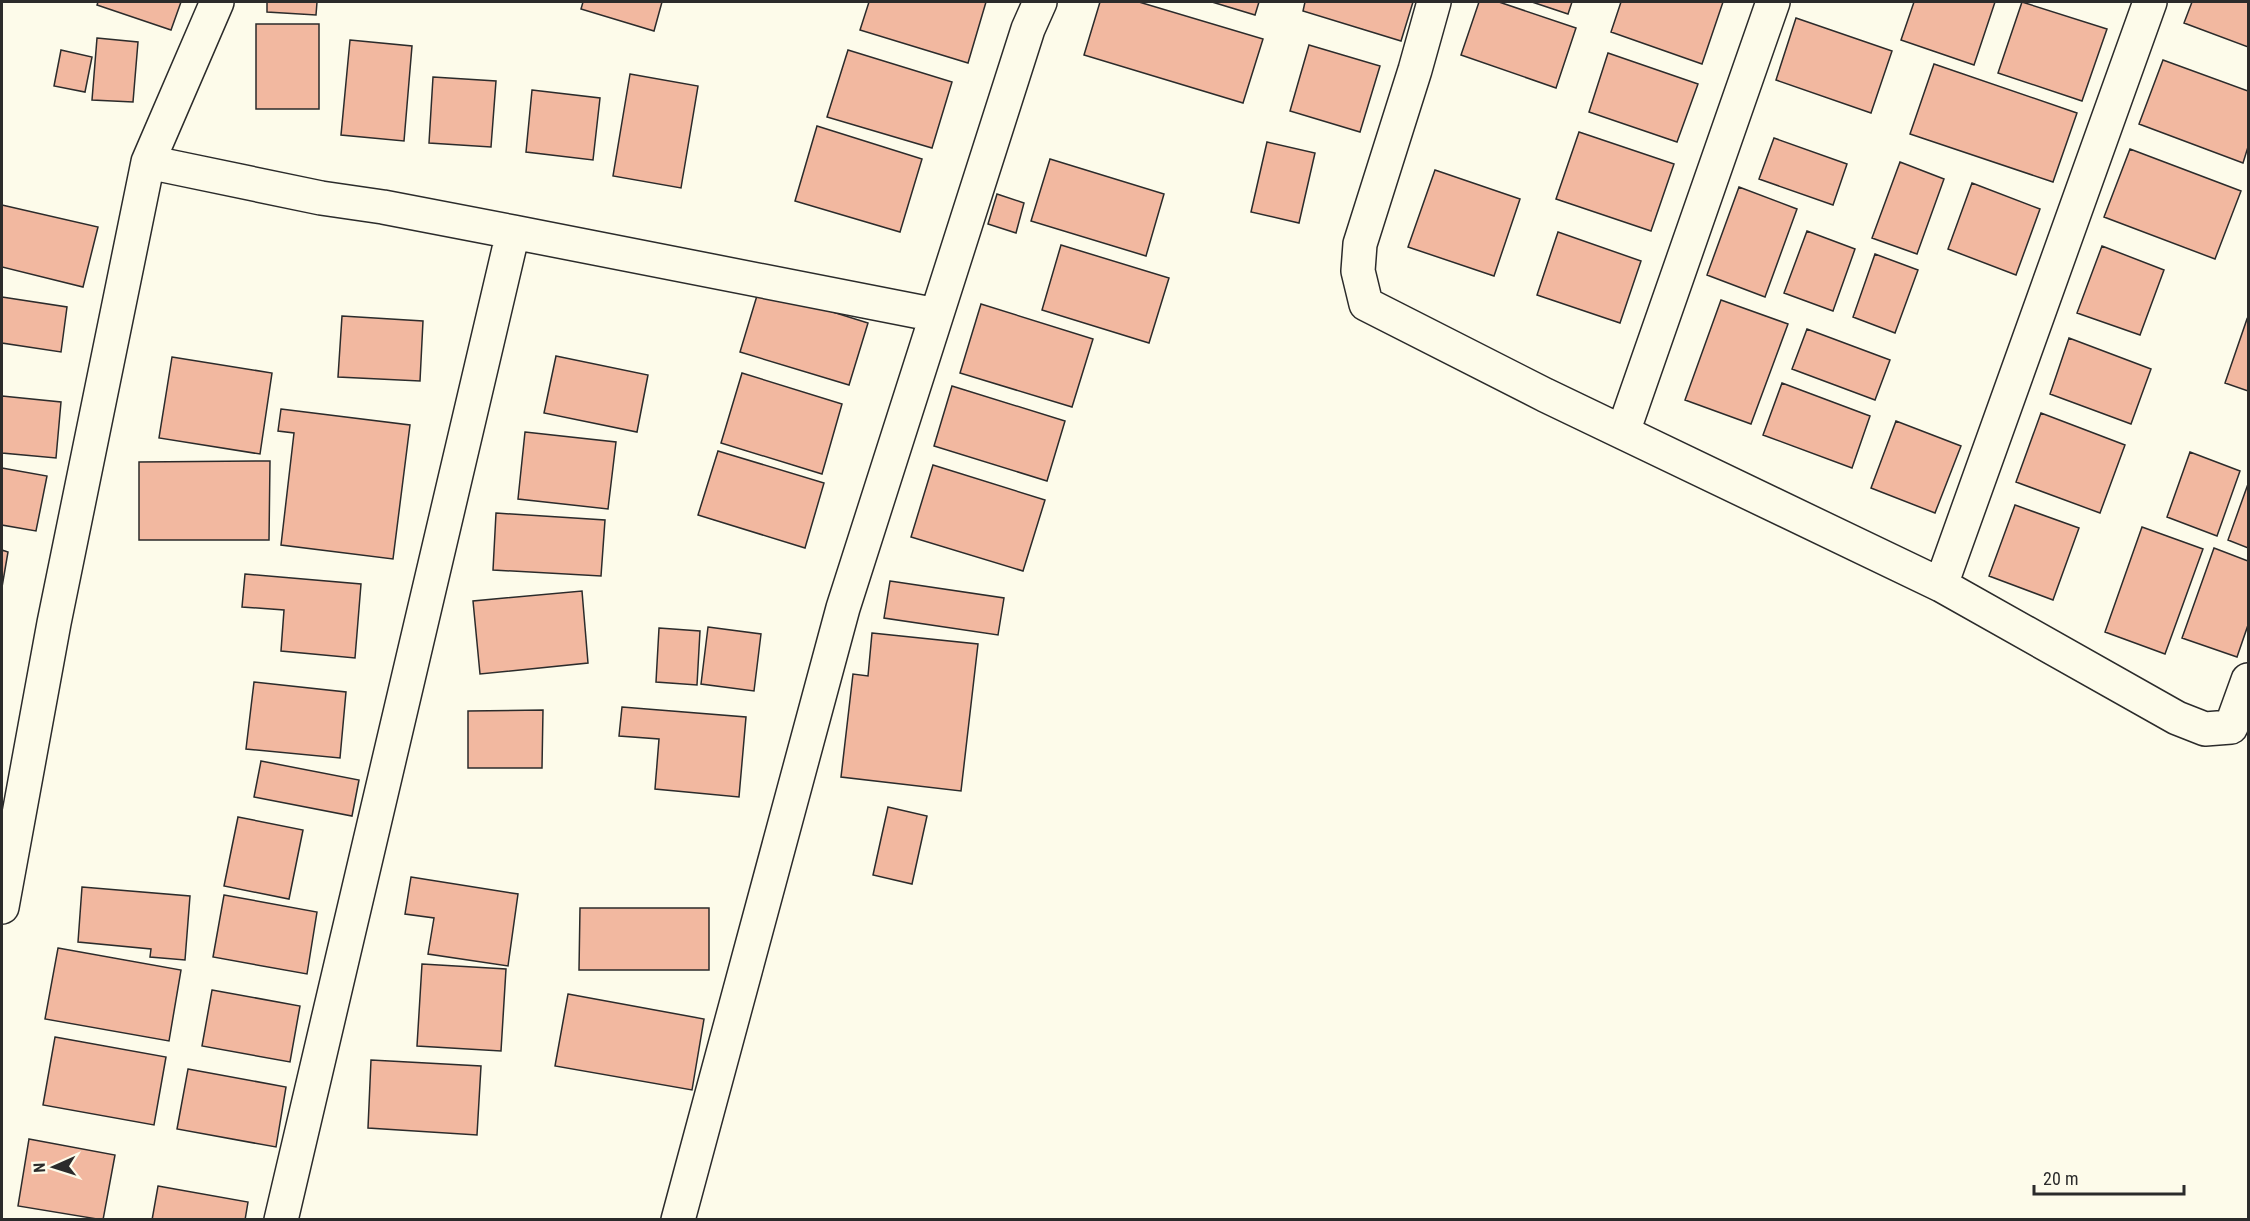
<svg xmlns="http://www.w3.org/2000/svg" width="2250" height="1221" font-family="'Roboto Condensed',sans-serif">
<rect width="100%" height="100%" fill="#fdfbea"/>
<!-- building -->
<path fill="#f2b8a0" stroke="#2b2b2b" stroke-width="1.5" d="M 98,2 L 181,2 L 171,30 L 97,5 Z
M 267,2 L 317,2 L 316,15 L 267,12 Z
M 583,2 L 662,2 L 654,31 L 581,9 Z
M 869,2 L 986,2 L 968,63 L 860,30 Z
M 1100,2 L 1139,2 L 1263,39 L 1243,103 L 1084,55 Z
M 1212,2 L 1259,2 L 1255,15 Z
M 1305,2 L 1413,2 L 1401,41 L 1303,11 Z
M 1479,2 L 1499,2 L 1576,28 L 1556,88 L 1461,55 Z
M 1532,2 L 1572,2 L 1568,14 Z
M 1621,2 L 1723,2 L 1702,64 L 1611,32 Z
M 1914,2 L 1995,2 L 1974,65 L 1901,40 Z
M 2022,2 L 2107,29 L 2082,101 L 1998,73 Z
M 2192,2 L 2248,2 L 2248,47 L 2184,23 Z
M 1796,18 L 1892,51 L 1871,113 L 1776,80 Z
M 256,24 L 319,24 L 319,109 L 256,109 Z
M 97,38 L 138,42 L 133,102 L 92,100 Z
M 350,40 L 412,46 L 404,141 L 341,135 Z
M 1309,45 L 1380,66 L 1360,132 L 1290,111 Z
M 61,50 L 92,57 L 85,92 L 54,86 Z
M 848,50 L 952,82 L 932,148 L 827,117 Z
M 1608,53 L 1698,84 L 1677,142 L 1589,112 Z
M 2163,60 L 2248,91 L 2248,147 L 2243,163 L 2139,124 Z
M 1934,64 L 2077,113 L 2053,182 L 1910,134 Z
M 630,74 L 698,86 L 681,188 L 613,176 Z
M 433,77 L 496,81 L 491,147 L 429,143 Z
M 532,90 L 600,98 L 593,160 L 526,152 Z
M 817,126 L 922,159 L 900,232 L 795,201 Z
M 1579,132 L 1674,164 L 1651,231 L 1556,199 Z
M 1774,138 L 1847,164 L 1833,205 L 1759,179 Z
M 1267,142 L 1315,153 L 1299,223 L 1251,212 Z
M 2130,149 L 2241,191 L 2215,259 L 2104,217 Z
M 1050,159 L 1164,194 L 1146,256 L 1031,221 Z
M 1900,162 L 1944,179 L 1917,254 L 1872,238 Z
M 1435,170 L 1520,199 L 1494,276 L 1408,247 Z
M 1972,183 L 2040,209 L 2016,275 L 1948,249 Z
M 1739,187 L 1797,209 L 1765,297 L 1707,275 Z
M 997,194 L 1024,203 L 1016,233 L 988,224 Z
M 2,205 L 98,227 L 83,287 L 2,267 Z
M 1807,231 L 1855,249 L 1833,311 L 1784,293 Z
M 1558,232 L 1641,261 L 1620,323 L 1537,295 Z
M 1061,245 L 1169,278 L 1149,343 L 1042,310 Z
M 2102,246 L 2164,270 L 2140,335 L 2077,313 Z
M 1875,254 L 1918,270 L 1895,333 L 1853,317 Z
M 759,289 L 868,323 L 849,385 L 740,352 Z
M 2,297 L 67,307 L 61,352 L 2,343 Z
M 1721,300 L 1788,324 L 1751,424 L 1685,400 Z
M 981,304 L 1093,339 L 1072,407 L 960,373 Z
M 342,316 L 423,321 L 420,381 L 338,377 Z
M 2247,319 L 2248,320 L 2248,391 L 2225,383 Z
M 1807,329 L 1890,360 L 1875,400 L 1792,369 Z
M 2069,338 L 2151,369 L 2131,424 L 2050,394 Z
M 556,356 L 648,375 L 637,432 L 544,413 Z
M 172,357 L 272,373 L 260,454 L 159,438 Z
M 742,373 L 842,404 L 822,474 L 721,443 Z
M 1782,383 L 1870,416 L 1852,468 L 1763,435 Z
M 952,386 L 1065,421 L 1047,481 L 934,446 Z
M 2,396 L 61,402 L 56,458 L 2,453 Z
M 281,409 L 410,425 L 393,559 L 281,545 L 294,433 L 278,431 Z
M 2041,413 L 2125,445 L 2100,513 L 2016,482 Z
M 1896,421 L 1961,446 L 1935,513 L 1871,488 Z
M 525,432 L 616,442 L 608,509 L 518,499 Z
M 718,451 L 824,483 L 805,548 L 698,515 Z
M 2190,452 L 2240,471 L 2217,536 L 2167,517 Z
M 270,461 L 269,540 L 139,540 L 139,462 Z
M 933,465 L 1045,500 L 1023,571 L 911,537 Z
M 2,468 L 47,476 L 36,531 L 2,525 Z
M 2248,484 L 2248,548 L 2228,540 Z
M 2015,505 L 2079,528 L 2053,600 L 1989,576 Z
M 496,513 L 605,520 L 601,576 L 493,570 Z
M 2142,527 L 2203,549 L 2165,654 L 2105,632 Z
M 2214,548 L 2248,561 L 2248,625 L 2237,657 L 2182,638 Z
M 2,550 L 8,552 L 2,587 Z
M 245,574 L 361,584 L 355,658 L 281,651 L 284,610 L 242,607 Z
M 890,581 L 1004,598 L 998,635 L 884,618 Z
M 582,591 L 588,663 L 480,674 L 473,601 Z
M 708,627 L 761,634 L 754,691 L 701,684 Z
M 659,628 L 700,631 L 697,685 L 656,682 Z
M 872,633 L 978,644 L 961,791 L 841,777 L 853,674 L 868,676 Z
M 254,682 L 346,692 L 340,758 L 246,749 Z
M 622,707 L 746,717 L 739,797 L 655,789 L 659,739 L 619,736 Z
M 543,710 L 542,768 L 468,768 L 468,711 Z
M 261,761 L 359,780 L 352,816 L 254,797 Z
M 888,807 L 927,816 L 912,884 L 873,875 Z
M 238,817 L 303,830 L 289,899 L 224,886 Z
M 411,877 L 518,894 L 508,966 L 428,954 L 434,918 L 405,914 Z
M 82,887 L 190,896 L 185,960 L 150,957 L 151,949 L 78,942 Z
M 224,895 L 317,912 L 307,974 L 213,957 Z
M 580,908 L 709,908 L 709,970 L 579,970 Z
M 58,948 L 181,970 L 169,1041 L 45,1019 Z
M 422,964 L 506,969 L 501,1051 L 417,1046 Z
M 212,990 L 300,1006 L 290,1062 L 202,1046 Z
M 568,994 L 704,1019 L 692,1090 L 555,1066 Z
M 55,1037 L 166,1057 L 154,1125 L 43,1105 Z
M 371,1060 L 481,1066 L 477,1135 L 368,1128 Z
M 188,1069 L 286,1087 L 276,1147 L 177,1129 Z
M 29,1139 L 115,1155 L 103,1220 L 18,1206 Z
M 158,1186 L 248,1202 L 245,1220 L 152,1220 Z"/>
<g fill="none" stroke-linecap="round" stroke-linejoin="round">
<defs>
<path id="minor" d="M 1434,2 L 1415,70 L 1360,244 L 1358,271 L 1366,304 L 1545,395 L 1941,585 L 2177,718 L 2205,729 L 2231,727 L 2248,680
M 148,162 L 321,198 L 383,207 L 513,232 L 936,315
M 1623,432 L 1773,2
M 1941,585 L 2150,2
M 2,907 L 54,623 L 148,162 L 217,2
M 281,1220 L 513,232
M 678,1220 L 843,608 L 1028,29 L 1040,2"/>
</defs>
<!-- minor casing -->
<use href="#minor" stroke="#2b2b2b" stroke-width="36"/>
<!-- minor -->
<use href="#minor" stroke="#fdfbea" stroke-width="33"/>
</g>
<!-- border -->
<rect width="2250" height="1221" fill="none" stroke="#2b2b2b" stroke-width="6"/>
<!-- north arrow -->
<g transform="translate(54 1167) rotate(267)" stroke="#fdfbea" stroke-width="4.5" paint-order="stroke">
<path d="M0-4.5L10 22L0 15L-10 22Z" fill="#2b2b2b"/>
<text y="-9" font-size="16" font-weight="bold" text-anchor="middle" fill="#2b2b2b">N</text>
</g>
<!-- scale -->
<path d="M2034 1185v9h150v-9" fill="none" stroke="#2b2b2b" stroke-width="3"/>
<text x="2043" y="1185" font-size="18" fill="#2b2b2b" stroke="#fdfbea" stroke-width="4.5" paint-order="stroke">20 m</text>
</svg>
